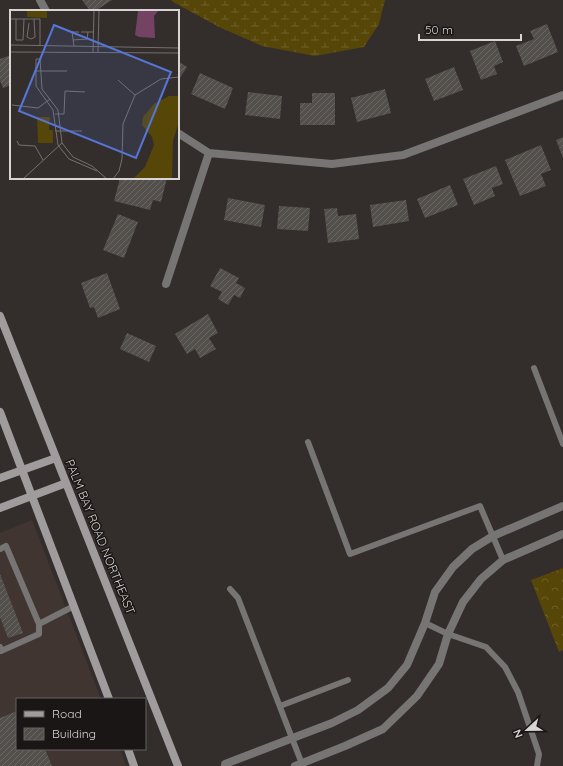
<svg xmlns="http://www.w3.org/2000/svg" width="563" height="766" font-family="Quicksand,sans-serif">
<defs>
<pattern id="forest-crowns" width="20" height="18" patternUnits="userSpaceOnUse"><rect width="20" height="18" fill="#564607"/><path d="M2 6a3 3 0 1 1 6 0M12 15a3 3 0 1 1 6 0" fill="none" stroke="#6e602a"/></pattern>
<pattern id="wetland-marsh" width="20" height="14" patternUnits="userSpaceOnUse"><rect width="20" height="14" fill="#564607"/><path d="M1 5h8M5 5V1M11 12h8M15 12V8" fill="none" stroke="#6e602a"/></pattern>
<pattern id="building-hatch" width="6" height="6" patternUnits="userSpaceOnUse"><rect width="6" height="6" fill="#534f4b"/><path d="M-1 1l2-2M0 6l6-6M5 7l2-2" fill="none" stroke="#6b6764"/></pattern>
</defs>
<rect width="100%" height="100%" fill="#332d2c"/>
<!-- built -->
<path fill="#413531" d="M 32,520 L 101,699 L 17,699 L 17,749 L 120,749 L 126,766 L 0,766 L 0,533 Z"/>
<!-- forest -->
<path fill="url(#forest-crowns)" d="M 563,568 L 563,650 L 559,652 L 531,580 Z"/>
<!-- wetland -->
<path fill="url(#wetland-marsh)" d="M 171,0 L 385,0 L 379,24 L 364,47 L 315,56 L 262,46 L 219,27 L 173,2 Z"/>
<!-- building -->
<path fill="url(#building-hatch)" d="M 82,0 L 112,0 L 95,11 L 90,11 Z
M 547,24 L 558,52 L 524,66 L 516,46 L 534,39 L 530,31 Z
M 495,41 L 503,62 L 494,66 L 497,74 L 481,80 L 470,51 Z
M 11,55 L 11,85 L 3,88 L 0,81 L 0,59 Z
M 178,61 L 187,67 L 178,81 Z
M 454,67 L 463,90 L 434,101 L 425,79 Z
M 200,73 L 233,88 L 225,109 L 191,94 Z
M 385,89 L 391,113 L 357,122 L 351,98 Z
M 248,92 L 282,96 L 280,119 L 245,115 Z
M 312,93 L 335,93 L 335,125 L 300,125 L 300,103 L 312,103 Z
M 563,137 L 563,158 L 556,140 Z
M 541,145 L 551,170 L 541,174 L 546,186 L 520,196 L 505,160 Z
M 496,166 L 503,184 L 492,188 L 495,196 L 474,205 L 463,179 Z
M 120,178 L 167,178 L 161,202 L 153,200 L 150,210 L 114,201 Z
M 450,185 L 458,205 L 425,218 L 417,199 Z
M 228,198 L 265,205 L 261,227 L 224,220 Z
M 406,200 L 409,221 L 373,227 L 370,205 Z
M 279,206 L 310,208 L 308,231 L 277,229 Z
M 337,208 L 338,216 L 356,214 L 359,239 L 328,243 L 324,209 Z
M 118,214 L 138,222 L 124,258 L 103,250 Z
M 220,268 L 239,278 L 236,283 L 245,288 L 240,298 L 234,295 L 228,305 L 218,299 L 222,292 L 210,286 Z
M 107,273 L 120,309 L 98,318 L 94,307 L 90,308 L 81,283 Z
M 208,314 L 218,333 L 209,338 L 216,349 L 200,358 L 195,349 L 187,354 L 175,334 Z
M 127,333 L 156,346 L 149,362 L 120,349 Z
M 0,574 L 23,633 L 8,638 L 0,617 Z
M 17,711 L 17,749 L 45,749 L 52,766 L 0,766 L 0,718 Z"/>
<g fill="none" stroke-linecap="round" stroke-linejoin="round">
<!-- lane -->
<path stroke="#777474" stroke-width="6" d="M 534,368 L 563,444
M 308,442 L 350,554 L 480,506 L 503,560
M 0,549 L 6,546 L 39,624
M 230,589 L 238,598 L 302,764
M 425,623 L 448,634 L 486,647 L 505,667 L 518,692 L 539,754 L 537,766
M 0,647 L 1,651 L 39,634 L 39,624 L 74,606
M 280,706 L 348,680"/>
<!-- street -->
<path stroke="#777474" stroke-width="8" d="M 40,0 L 46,11
M 178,133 L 209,153 L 332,164 L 403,155 L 563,95
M 166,284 L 209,153
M 225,766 L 225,764 L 332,723 L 358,710 L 388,688 L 407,665 L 425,623 L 435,592 L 453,567 L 472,549 L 493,536 L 563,506
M 295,766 L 345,746 L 383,729 L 417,696 L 439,664 L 448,634 L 463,602 L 481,579 L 503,560 L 563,534"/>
<!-- secondary -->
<path stroke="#a09b9c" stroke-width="8" d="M 0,316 L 178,766
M 0,412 L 109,699
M 0,478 L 56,458
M 0,508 L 66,483
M 128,749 L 134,766"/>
</g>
<g text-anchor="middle" stroke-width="3" stroke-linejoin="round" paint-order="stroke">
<!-- street labels -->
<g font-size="12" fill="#d8d4d3" stroke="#191615">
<text transform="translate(100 537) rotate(68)" y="4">PALM BAY ROAD NORTHEAST</text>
</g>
</g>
<!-- overview -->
<g transform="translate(10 10)">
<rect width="169" height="169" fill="#332d2c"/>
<path d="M 17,0 L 37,0 L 37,8 L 17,7 ZM 27,107 L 40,107 L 39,120 L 43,120 L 43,133 L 28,133 Z" fill="#564607"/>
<path d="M 159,86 L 169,86 L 169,112 L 163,131 L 162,169 L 123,169 L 135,157 L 144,135 L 142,127 L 132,115 L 133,107 L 144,94 Z" fill="#564607"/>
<path d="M 149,0 L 144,6 L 145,28 L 129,27 L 125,25 L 128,1 Z" fill="#744363"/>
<path fill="none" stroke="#75706f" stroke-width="1" d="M 0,9 L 30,9 L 30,35M 6,9 L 6,30 L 13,30 L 14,9M 19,13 L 17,27 L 21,29 L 25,27 L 24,9M 71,22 L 84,22M 63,30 L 77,29 L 78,22M 0,35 L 169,38M 64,36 L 62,22 L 69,22M 0,42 L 169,43M 83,42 L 84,0M 88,42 L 89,0M 26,61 L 57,61M 108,70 L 125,85M 2,95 L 28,98 L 40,89M 45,104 L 54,104 L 55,81 L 75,82M 45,121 L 72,121M 7,131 L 9,135 L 25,136 L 33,150M 87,161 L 59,149 L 48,135 L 43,100 L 26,76 L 26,49 L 30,49 L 32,79 L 48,100 L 52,133 L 63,147 L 82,156 L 97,169M 13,169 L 52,133M 103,169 L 109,161 L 112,149 L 113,114 L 125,85 L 151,69 L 169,67"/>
<path fill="#5576d6" fill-opacity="0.15" stroke="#5576d6" stroke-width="2" d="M 44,15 L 161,62 L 126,148 L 9,101 Z"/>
<rect width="169" height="169" fill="none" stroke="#d8d4d3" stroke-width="2"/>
</g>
<!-- legend -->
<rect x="16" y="698" width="130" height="52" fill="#191615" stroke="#656261"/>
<rect x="24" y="711" width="20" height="6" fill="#a09b9c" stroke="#656261"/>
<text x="52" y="718" font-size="12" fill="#d8d4d3">Road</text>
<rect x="24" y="728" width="20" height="12" fill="url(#building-hatch)" stroke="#656261"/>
<text x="52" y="738" font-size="12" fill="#d8d4d3">Building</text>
<!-- north arrow -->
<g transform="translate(527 730) rotate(248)" stroke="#191615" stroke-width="3" paint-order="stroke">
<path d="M0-3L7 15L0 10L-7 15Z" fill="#d8d4d3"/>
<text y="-6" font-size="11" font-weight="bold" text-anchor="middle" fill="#d8d4d3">N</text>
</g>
<!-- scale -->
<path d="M419 34v6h102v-6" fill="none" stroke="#d8d4d3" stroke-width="2"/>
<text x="425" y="34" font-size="12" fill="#d8d4d3" stroke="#191615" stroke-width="3" paint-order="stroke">50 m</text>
</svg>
